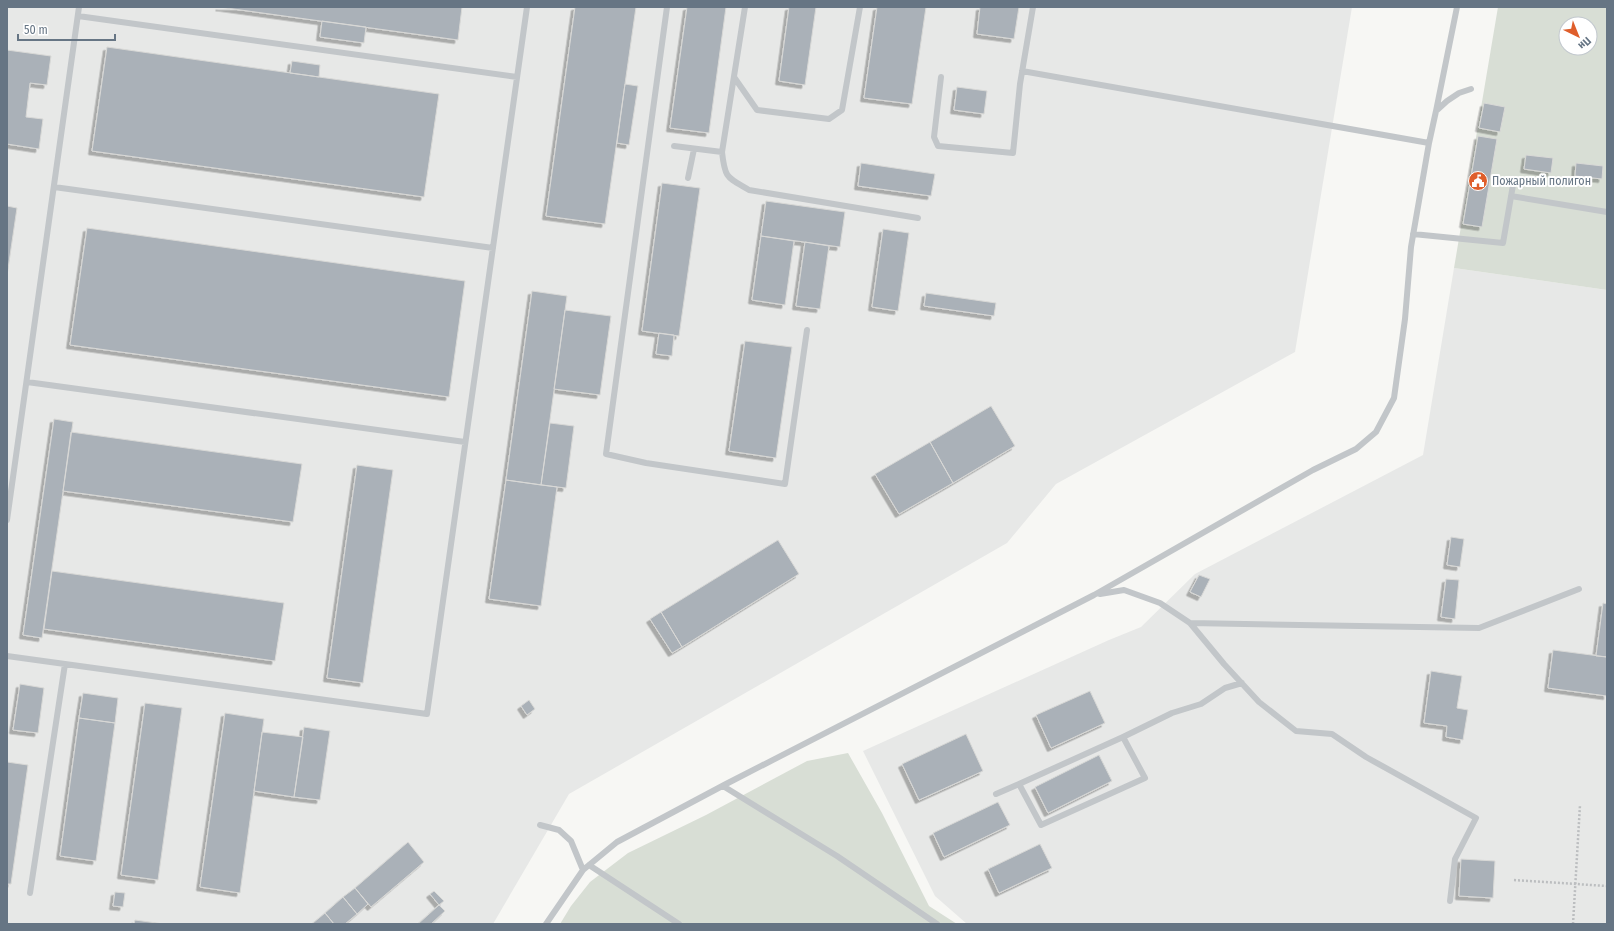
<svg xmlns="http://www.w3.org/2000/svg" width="1614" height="931" font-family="'Fira Sans Condensed',sans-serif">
<defs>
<filter id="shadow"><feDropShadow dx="-3.5" dy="3.5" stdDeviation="0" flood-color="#0004"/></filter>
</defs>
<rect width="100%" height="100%" fill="#f7f7f4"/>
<!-- built -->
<path fill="#e7e8e7" d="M 7,7 L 1352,7 L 1295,352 L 1056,484 L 1007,543 L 569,794 L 493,924 L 7,924 Z
M 1454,268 L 1607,290 L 1607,924 L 967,924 L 935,896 L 863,751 L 1109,640 L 1141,627 L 1195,574 L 1423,455 Z"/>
<!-- green -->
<path fill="#d8ded5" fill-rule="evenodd" d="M 1498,7 L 1607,7 L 1607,290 L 1454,268 ZM 1566,24 L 1590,24 L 1590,48 L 1566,48 Z
M 848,753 L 882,813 L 929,906 L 957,924 L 560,924 L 571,906 L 590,882 L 628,853 L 706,815 L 807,761 Z"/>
<!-- building -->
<path fill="#aab1b8" stroke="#d8d8d6" filter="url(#shadow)" d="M 219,7 L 462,7 L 458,40 Z
M 575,7 L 636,7 L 605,224 L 546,216 Z
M 687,7 L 726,7 L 709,133 L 670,128 Z
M 789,7 L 816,7 L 805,85 L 779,81 Z
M 877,7 L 926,7 L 912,104 L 864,98 Z
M 980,7 L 1019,7 L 1014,39 L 977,34 Z
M 322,21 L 366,27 L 364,43 L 320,37 Z
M 107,47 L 439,94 L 424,197 L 92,151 Z
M 7,50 L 51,56 L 47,85 L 30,83 L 26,117 L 43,119 L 39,149 L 7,144 Z
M 292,61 L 320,65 L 319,77 L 290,73 Z
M 625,84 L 638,86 L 629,145 L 617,143 Z
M 957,87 L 987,91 L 984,114 L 954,110 Z
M 1484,103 L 1505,107 L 1500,132 L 1479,128 Z
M 1478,136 L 1497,139 L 1482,227 L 1463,224 Z
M 1526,155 L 1553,158 L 1551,173 L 1524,169 Z
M 861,163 L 935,174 L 931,196 L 858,186 Z
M 1576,163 L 1603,166 L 1602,179 L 1575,176 Z
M 662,183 L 700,188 L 679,336 L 642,331 Z
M 766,201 L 845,212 L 840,247 L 761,236 Z
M 7,206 L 17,208 L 7,276 Z
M 87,228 L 465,281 L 449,397 L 70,345 Z
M 883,229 L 909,233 L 898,311 L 872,307 Z
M 761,236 L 794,241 L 785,305 L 752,300 Z
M 805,242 L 829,246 L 820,309 L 796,306 Z
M 532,291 L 567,296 L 541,485 L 506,480 Z
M 926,293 L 996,303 L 994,316 L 924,306 Z
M 565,310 L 611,316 L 600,395 L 554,389 Z
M 659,333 L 674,335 L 672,356 L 656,354 Z
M 745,341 L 792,347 L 776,458 L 729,451 Z
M 991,406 L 1015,446 L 953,483 L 930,442 Z
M 54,419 L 73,422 L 42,638 L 23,635 Z
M 550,423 L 574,426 L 566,488 L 541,485 Z
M 71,432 L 302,464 L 293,522 L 63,491 Z
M 930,442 L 953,483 L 899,514 L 875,474 Z
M 357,465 L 393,470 L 363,683 L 327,678 Z
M 506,480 L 557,487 L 541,606 L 489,599 Z
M 1451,537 L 1464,539 L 1460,567 L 1447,565 Z
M 778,540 L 799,574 L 682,647 L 661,612 Z
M 52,571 L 284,603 L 275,661 L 44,629 Z
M 1199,575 L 1210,579 L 1201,597 L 1190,592 Z
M 1446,579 L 1459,580 L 1455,619 L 1441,617 Z
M 1603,603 L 1607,604 L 1607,657 L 1596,656 Z
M 661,612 L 682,647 L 672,653 L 650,619 Z
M 1553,650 L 1607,657 L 1607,696 L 1548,688 Z
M 1431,671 L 1462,676 L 1457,708 L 1468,710 L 1463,740 L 1446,737 L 1447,726 L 1424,723 Z
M 20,684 L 44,688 L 38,733 L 13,730 Z
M 1090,691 L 1105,723 L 1051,748 L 1036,715 Z
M 83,693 L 118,698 L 115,723 L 79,718 Z
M 529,700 L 535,709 L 527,715 L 521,706 Z
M 145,703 L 182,708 L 158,880 L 121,875 Z
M 225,713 L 264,719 L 240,893 L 200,887 Z
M 79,718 L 115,723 L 96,861 L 60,856 Z
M 304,727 L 330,731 L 320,800 L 294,797 Z
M 262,732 L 303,737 L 294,797 L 254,791 Z
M 966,734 L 983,771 L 919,800 L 902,764 Z
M 1099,755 L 1112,781 L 1048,813 L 1035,787 Z
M 7,762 L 28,765 L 11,884 L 7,884 Z
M 998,802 L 1010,825 L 944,857 L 933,833 Z
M 408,842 L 424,862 L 371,907 L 355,888 Z
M 1040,844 L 1052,868 L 999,893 L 988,869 Z
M 1461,859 L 1495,861 L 1493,898 L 1459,896 Z
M 355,888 L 368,904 L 357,914 L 343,897 Z
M 434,891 L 444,901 L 439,905 L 430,894 Z
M 115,892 L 125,893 L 123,907 L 113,906 Z
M 343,897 L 357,914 L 345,924 L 334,924 L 325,913 Z
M 439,905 L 445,911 L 431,924 L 418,924 Z
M 325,913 L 334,924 L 314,924 L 313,923 Z
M 135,920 L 164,924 L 134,924 Z"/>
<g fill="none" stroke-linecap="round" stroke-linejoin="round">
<!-- path -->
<path stroke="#bcbec0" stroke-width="2.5" stroke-dasharray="2 2" stroke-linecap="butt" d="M 1514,880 L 1607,886
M 1573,924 L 1580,805"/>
<!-- service -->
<path stroke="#c2c6c9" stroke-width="6" d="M 667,7 L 606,454 L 646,463 L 785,484 L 807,330
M 745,7 L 722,152 C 725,179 727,177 749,190 L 918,218
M 78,16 L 517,77
M 1022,71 L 1429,143
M 734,77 L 757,110 L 829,119 L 842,110 L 860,7
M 941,77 L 934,137 L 938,146 L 1013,153 L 1020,84 L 1033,7
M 1436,111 L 1457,7
M 674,146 L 722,152
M 688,178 L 694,149
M 54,187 L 493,248
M 1511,196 L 1607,212
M 1413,234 L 1503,243 L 1513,185
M 27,382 L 465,442
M 7,520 L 79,7
M 1100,594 L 1124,590 L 1160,603 L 1190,623 L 1224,664 L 1259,702 L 1296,731 L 1332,734 L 1366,757 L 1476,818 L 1455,859 L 1450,901
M 1190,623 L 1479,628 L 1579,589
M 7,656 L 427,714 L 527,7
M 1019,784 L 1123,737
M 723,786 L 837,856 L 937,924
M 996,794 L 1019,784 L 1041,825 L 1145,778 L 1123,737 L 1172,713 L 1201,704 L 1225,688 L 1242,683
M 540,825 L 559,830 L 571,841 L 583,870
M 589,865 L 679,924
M 30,893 L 65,664
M 546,924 L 583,870 L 617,842 L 726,784 L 1094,595 L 1313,470 L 1356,449 L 1376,432 L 1394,398 L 1405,319 L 1411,247 L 1429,143 L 1436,111 L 1447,101 L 1459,93 L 1471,89"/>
</g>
<!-- icons -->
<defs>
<symbol id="civic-disc" viewBox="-11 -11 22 22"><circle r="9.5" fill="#df5e2b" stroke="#fff"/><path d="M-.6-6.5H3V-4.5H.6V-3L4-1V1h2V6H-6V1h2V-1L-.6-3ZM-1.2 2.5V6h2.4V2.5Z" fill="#fff"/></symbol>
</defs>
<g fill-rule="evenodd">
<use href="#civic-disc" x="1467" y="170" width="22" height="22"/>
</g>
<g text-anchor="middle" stroke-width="4" stroke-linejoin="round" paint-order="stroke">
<!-- poi labels -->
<g font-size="12" fill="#667584" stroke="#fff" text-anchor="start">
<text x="1492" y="185">Пожарный полигон</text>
</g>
</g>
<!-- border -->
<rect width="1614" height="931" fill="none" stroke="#667584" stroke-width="16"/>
<!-- north arrow -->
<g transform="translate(1578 36) rotate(137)"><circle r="19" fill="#ffffff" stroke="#c2c8ce"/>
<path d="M0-3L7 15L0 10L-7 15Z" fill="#df5e2b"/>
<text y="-6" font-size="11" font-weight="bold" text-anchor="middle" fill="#667584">Пн</text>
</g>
<!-- scale -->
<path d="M18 34v6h97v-6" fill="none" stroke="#667584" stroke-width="2"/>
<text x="24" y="34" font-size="12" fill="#667584" stroke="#ffffff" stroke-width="3" paint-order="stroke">50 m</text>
</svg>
